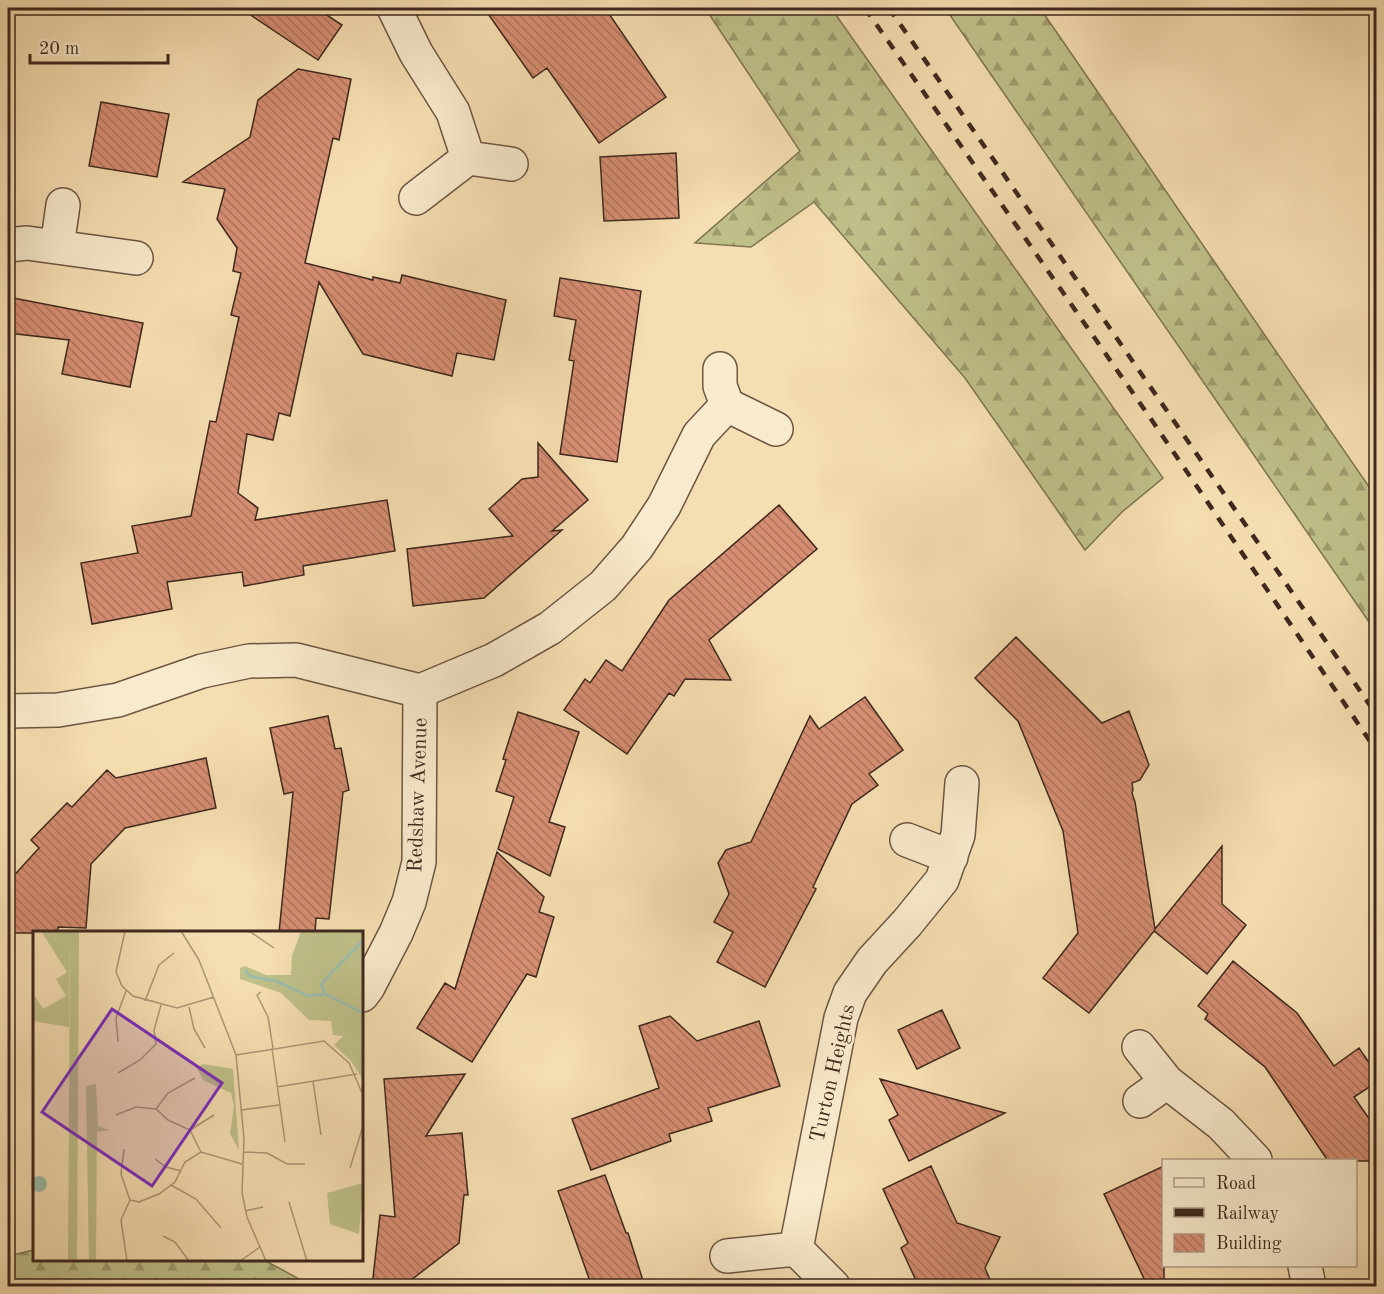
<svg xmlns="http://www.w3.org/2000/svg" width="1384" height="1294" font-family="'Old Standard TT',serif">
<defs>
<pattern id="forest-firs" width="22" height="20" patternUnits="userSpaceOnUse" patternTransform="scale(1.5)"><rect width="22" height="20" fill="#bfc089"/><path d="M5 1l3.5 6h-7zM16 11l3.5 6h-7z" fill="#9d9c6f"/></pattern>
<pattern id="building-back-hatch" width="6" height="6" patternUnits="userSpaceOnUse" patternTransform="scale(1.5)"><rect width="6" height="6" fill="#d68e72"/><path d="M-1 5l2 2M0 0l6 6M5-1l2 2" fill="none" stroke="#af745d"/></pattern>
</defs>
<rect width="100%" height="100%" fill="#f5deb1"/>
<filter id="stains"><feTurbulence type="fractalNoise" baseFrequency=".00333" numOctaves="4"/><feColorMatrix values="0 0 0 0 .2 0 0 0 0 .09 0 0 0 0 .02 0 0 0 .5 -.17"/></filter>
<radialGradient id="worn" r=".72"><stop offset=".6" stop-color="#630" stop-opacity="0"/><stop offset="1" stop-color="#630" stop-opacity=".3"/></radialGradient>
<!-- forest -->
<path fill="url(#forest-firs)" stroke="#7e7454" stroke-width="1.5" d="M 705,8 L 831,8 L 1163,478 L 1122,512 L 1085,550 L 965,378 L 814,202 L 751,247 L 695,243 L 800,151 Z
M 945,8 L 1040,8 L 1376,497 L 1376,632 Z
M 34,1250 L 34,1260 L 264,1260 L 301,1280 L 305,1286 L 8,1286 L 8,1256 Z"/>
<!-- building -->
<path fill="url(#building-back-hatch)" stroke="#3e281e" stroke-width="1.5" d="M 240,8 L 316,8 L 342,25 L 318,60 Z
M 484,8 L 605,8 L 666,97 L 599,143 L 547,68 L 533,78 Z
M 298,69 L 351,79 L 339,140 L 333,138 L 305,263 L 373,280 L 373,277 L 400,283 L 402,275 L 506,300 L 494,360 L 457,353 L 452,376 L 363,354 L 319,282 L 290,416 L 279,413 L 273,440 L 247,434 L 238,493 L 258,508 L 255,520 L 387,500 L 395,551 L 303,566 L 304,575 L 244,586 L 242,572 L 167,582 L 172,609 L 92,624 L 81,563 L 138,553 L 132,526 L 191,516 L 210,421 L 216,422 L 239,317 L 231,315 L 241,273 L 233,271 L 237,248 L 217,219 L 225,189 L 183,182 L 250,137 L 258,100 Z
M 101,102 L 169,114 L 157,177 L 89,166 Z
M 676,153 L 679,218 L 604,221 L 600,157 Z
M 560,278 L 641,291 L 617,462 L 560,454 L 574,361 L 569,360 L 576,320 L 554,316 Z
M 8,297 L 143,323 L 130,387 L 62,374 L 69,340 L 8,333 Z
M 538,443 L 588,500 L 552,531 L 562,530 L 484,598 L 413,606 L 407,549 L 513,536 L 489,509 L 522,479 L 538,477 Z
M 779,505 L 817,549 L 709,640 L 731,680 L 685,679 L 674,696 L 669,693 L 627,754 L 564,710 L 585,679 L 590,683 L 606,660 L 622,671 L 669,600 Z
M 1016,637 L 1102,723 L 1129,711 L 1149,765 L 1140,780 L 1132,783 L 1133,790 L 1132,793 L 1135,802 L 1155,929 L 1222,846 L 1222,904 L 1246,925 L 1207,974 L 1154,931 L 1089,1013 L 1043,978 L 1078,933 L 1063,831 L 1018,721 L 975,678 Z
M 865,697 L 903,750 L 869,774 L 878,785 L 852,804 L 813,887 L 816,889 L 765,987 L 717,962 L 733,932 L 714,922 L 729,894 L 718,863 L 726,850 L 751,842 L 810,716 L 819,729 Z
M 518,712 L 579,732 L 549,822 L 565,827 L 550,876 L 498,849 L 514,797 L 496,791 L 506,760 L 503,759 Z
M 328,716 L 335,749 L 341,748 L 349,790 L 343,792 L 329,919 L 316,918 L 315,933 L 279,933 L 293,792 L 284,794 L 270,728 Z
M 206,758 L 216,808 L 125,828 L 91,864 L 86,928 L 58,927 L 58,933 L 8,933 L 8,882 L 39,848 L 31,840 L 67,803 L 72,807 L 107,770 L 116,778 Z
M 497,852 L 544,897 L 539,912 L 554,917 L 536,977 L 527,974 L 472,1062 L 417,1028 L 445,983 L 455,989 Z
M 1233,961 L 1297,1013 L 1334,1066 L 1359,1048 L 1377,1074 L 1377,1082 L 1354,1097 L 1377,1130 L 1377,1161 L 1328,1161 L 1265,1067 L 1205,1019 L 1208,1014 L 1198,1006 Z
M 942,1010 L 960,1048 L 917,1069 L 898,1030 Z
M 670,1016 L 697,1041 L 759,1021 L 780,1086 L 708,1108 L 712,1121 L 669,1134 L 671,1141 L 591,1170 L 572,1119 L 659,1088 L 639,1026 Z
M 465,1074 L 426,1136 L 462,1133 L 468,1195 L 464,1195 L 459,1243 L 402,1287 L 372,1287 L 380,1215 L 395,1217 L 384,1079 Z
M 880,1079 L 1005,1113 L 909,1161 L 889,1120 L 898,1115 Z
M 931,1166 L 957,1223 L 1000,1237 L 985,1268 L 993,1287 L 919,1287 L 901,1248 L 908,1243 L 883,1189 Z
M 1164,1166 L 1164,1287 L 1148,1287 L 1104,1194 Z
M 605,1175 L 626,1233 L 628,1233 L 645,1287 L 592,1287 L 558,1191 Z"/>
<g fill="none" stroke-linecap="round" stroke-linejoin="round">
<defs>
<path id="street" d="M 394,8 L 416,53 L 453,112 L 468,158
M 416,198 L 468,158 L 511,164
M 8,245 L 27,243 L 136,258
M 57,247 L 63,205
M 720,369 L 720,386 L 727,405 L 776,429
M 8,711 L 58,710 L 118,700 L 202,671 L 249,661 L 296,660 L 420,691 L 494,660 L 550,628 L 603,586 L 637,547 L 664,506 L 699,435 L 727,405
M 907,840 L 951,857
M 362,995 L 368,987 L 396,933 L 409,902 L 419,862 L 420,691
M 1139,1047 L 1167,1082 L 1221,1124 L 1255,1160
M 1140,1101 L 1167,1082
M 727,1256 L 796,1249
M 1305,1266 L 1309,1286
M 833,1286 L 796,1249 L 841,1018 L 850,993 L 872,961 L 907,923 L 942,880 L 958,835 L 962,783"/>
</defs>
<!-- street casing -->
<use href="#street" stroke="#6c5643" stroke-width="36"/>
<!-- street -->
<use href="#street" stroke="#f8eacc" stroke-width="33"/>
<!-- rail -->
<path stroke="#3e281e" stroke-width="4.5" stroke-dasharray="10 10" stroke-linecap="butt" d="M 865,8 L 1151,419 L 1376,750
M 889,8 L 1376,714"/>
</g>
<g text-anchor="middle" stroke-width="5" stroke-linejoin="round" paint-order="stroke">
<!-- street labels -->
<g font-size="21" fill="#3e281e" stroke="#f8eacc">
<text transform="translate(417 795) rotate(-88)" y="7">Redshaw Avenue</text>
<text transform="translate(832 1073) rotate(-77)" y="7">Turton Heights</text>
</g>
</g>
<!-- overview -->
<g transform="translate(33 931)">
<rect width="330" height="330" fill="#f5deb1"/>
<path d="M 8,0 L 37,0 L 36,96 L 0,90 L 0,62 L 10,78 L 33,65 L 23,48 L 34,41 ZM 319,33 L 323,33 L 329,62 L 325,64 L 300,53 Z" fill="#bfc089"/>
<path d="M 37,0 L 46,0 L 44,330 L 35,330 ZM 268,0 L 330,0 L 330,149 L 318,130 L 301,114 L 310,105 L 300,104 L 298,90 L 276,89 L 248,62 L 207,48 L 207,37 L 212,35 L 233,44 L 258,44 L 259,25 ZM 319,33 L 322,33 L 318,41 L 321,54 L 329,61 L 325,64 L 301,53 ZM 170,133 L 200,138 L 206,219 L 197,203 L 201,175 L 198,162 L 170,149 L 164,137 ZM 63,153 L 65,195 L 77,199 L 64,201 L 63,330 L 56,330 L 53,155 ZM 330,252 L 326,303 L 297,293 L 294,262 Z" fill="#bfc089" fill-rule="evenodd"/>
<path d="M-2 253a8 8 0 1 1 16 0a8 8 0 1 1-16 0Z" fill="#9cbcaa"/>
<path fill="none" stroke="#9cbcaa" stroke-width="3" d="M 330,9 L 288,53 L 292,63 L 330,82M 212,39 L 216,45 L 243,50 L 275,65 L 292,63"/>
<path fill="none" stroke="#ac9576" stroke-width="1.5" d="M 92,0 L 83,41 L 89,55 L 100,65 L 144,77 L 181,66M 148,0 L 166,29 L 203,124 L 211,208 L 209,262 L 214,286 L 233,330M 216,0 L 241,17M 228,61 L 224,64 L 235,86 L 240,117M 112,70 L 126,34 L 141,22M 156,76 L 161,98 L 172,117M 85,111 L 83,87 L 93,60M 239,117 L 252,211M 203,124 L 291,110 L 316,132 L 330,164M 85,142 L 107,129 L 123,113 L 121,99 L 128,74M 280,150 L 288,204M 244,156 L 324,143M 123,178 L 135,162 L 162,147M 209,179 L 246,174M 83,184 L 103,176 L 123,178 L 135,189 L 157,199 L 168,221M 157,199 L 181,184M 91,218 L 88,243 L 97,269M 211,221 L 234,222 L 254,233 L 272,233M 122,228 L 133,236 L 148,240M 317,237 L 330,195M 138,254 L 163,268 L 188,297M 97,269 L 106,271 L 126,263 L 142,251 L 152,231 L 168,221 L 209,233M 256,271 L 274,330M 212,280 L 230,276M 130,305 L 142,311 L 156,330M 94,330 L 88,289 L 97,269M 207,330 L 227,316"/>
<path fill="#7b2cbf" fill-opacity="0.15" stroke="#7b2cbf" stroke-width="3" d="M 79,78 L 189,152 L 119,255 L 9,181 Z"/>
<rect width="330" height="330" fill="none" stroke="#3e281e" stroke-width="3"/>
</g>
<!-- margin -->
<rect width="1384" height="1294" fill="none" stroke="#f5deb1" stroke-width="30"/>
<rect x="9" y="9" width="1366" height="1276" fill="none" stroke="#3e281e" stroke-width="3"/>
<rect x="15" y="15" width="1354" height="1264" fill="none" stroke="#3e281e" stroke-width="1.5"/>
<!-- legend -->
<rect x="1162" y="1159" width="195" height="108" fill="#f8eacc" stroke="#ae9c86" stroke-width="1.5"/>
<rect x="1174" y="1178" width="30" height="9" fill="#f8eacc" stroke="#ae9c86" stroke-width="1.5"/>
<text x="1216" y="1189" font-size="18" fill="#3e281e">Road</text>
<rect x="1174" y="1208" width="30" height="9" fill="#3e281e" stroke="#ae9c86" stroke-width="1.5"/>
<text x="1216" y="1219" font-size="18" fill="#3e281e">Railway</text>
<rect x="1174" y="1234" width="30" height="18" fill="url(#building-back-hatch)" stroke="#ae9c86" stroke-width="1.5"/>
<text x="1216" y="1249" font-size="18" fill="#3e281e">Building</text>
<!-- scale -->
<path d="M30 54v9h138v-9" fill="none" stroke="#3e281e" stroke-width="3"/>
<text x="39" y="54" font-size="18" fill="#3e281e" stroke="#f8eacc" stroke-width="4.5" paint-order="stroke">20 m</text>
<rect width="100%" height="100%" filter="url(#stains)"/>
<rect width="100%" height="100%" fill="url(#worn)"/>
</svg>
